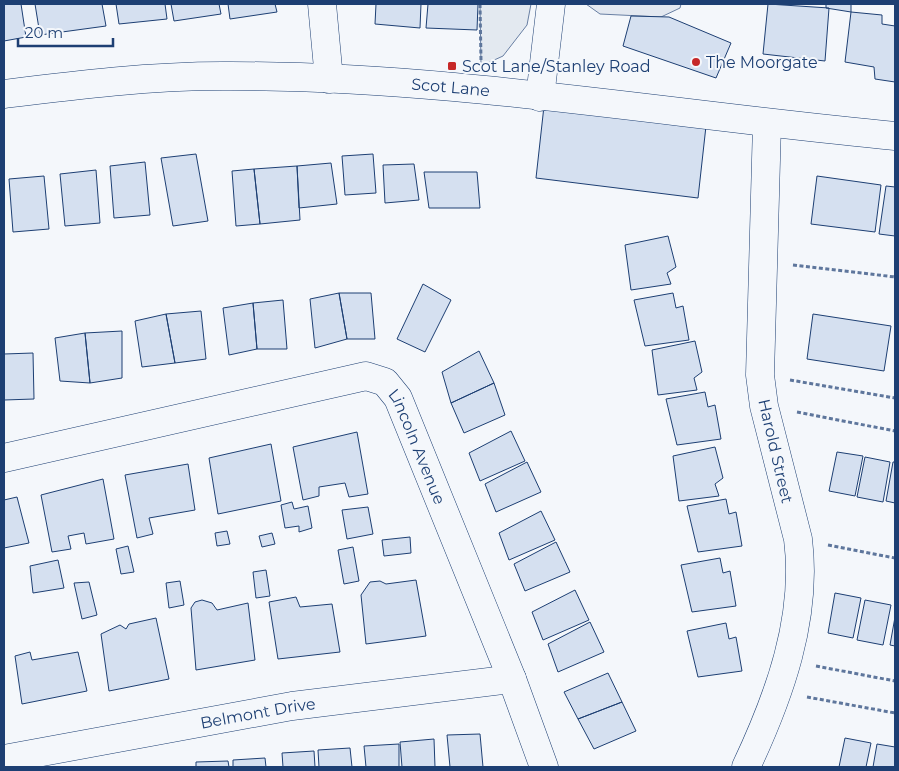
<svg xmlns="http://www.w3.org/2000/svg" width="899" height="771" font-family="Montserrat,sans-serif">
<rect width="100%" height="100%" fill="#f4f7fb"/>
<!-- green -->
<path fill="#e3e9f0" stroke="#687fa3" d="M 480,4 L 531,4 L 527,25 L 503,56 L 481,66 Z"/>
<!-- parking -->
<path fill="#e3e8f0" stroke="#687fa3" d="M 586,4 L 681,4 L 680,8 L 661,17 L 600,14 Z"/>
<!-- building -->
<path fill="#d5e0f0" stroke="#1d3f73" d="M 4,4 L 21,4 L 26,37 L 4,41 Z
M 35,4 L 102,4 L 106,26 L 40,35 Z
M 116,4 L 165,4 L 167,19 L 119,24 Z
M 171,4 L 219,4 L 221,14 L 174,21 Z
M 228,4 L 275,4 L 277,12 L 230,19 Z
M 376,4 L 421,4 L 420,28 L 375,24 Z
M 428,4 L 478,4 L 477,30 L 426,28 Z
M 768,4 L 829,8 L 825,61 L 763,54 Z
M 826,4 L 851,4 L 851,12 L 826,8 Z
M 851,12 L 882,15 L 882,24 L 895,26 L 895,82 L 875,79 L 874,67 L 845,62 Z
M 631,16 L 669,17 L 731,43 L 716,78 L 623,46 Z
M 544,106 L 706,126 L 698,198 L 536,178 Z
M 196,154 L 208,221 L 173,226 L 161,158 Z
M 373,154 L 376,193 L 345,195 L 342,156 Z
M 145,162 L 150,215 L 114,218 L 110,166 Z
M 331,163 L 337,204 L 299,208 L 297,166 Z
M 414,164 L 419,200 L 385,203 L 383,165 Z
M 297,166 L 300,220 L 260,224 L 254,169 Z
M 254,169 L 260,224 L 236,226 L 232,171 Z
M 96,170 L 100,223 L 65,226 L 60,174 Z
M 424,172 L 477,172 L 480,208 L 429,208 Z
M 44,176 L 49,229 L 13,232 L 9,179 Z
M 817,176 L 881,185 L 875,232 L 811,224 Z
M 886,186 L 895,187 L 895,236 L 879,234 Z
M 668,236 L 676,267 L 667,273 L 671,284 L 631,290 L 625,245 Z
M 423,284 L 451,300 L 425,352 L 397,339 Z
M 339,293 L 347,339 L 315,348 L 310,299 Z
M 339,293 L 371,293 L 375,339 L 347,339 Z
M 673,293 L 676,308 L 683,306 L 689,340 L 645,346 L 634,300 Z
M 283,300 L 287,349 L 257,349 L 253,303 Z
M 253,303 L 257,349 L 229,355 L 223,308 Z
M 201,311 L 206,359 L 175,363 L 166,314 Z
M 166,314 L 175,363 L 142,367 L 135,321 Z
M 813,314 L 891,326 L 884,371 L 807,359 Z
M 122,331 L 122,378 L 90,383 L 85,333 Z
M 85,333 L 90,383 L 60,381 L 55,338 Z
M 695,341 L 702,372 L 694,378 L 697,390 L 658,395 L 652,350 Z
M 479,351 L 494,383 L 451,403 L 442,372 Z
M 33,353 L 34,399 L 4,400 L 4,354 Z
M 494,383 L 505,415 L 464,433 L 451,403 Z
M 705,392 L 708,407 L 715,405 L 721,439 L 677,445 L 666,399 Z
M 511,431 L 525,461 L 480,481 L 469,453 Z
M 357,432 L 368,494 L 349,497 L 345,483 L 319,487 L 319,496 L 303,500 L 293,447 Z
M 271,444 L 281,501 L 218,514 L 209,458 Z
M 715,447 L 723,478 L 715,484 L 719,496 L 679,501 L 673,456 Z
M 837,452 L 863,456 L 855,496 L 829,491 Z
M 865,457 L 890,462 L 883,502 L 857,497 Z
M 527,462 L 541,492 L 496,512 L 485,484 Z
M 893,462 L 895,462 L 895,503 L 886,501 Z
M 188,464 L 195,510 L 149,518 L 153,534 L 137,538 L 125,475 Z
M 103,479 L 114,539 L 86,544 L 84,533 L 68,536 L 71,549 L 52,552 L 41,495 Z
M 17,497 L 29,543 L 4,548 L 4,500 Z
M 726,499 L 729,514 L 736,512 L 742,546 L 698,552 L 687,506 Z
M 292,502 L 294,509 L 308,506 L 312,528 L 299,532 L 299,526 L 285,528 L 281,505 Z
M 368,507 L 373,534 L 347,539 L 342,510 Z
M 541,511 L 555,540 L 509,560 L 499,533 Z
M 227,531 L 230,544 L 217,546 L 215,533 Z
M 272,533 L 275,544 L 262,547 L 259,536 Z
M 410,537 L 411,553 L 384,556 L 382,540 Z
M 556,542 L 570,572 L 525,591 L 514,564 Z
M 128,546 L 134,572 L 121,574 L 116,549 Z
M 353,547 L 359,581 L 344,584 L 338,550 Z
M 720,558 L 723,573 L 730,571 L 736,606 L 692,612 L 681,565 Z
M 58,560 L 64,588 L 33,593 L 30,566 Z
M 266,570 L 270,596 L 256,598 L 253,572 Z
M 416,580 L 426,636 L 366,644 L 361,595 L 370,582 L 380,581 L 386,584 Z
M 180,581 L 184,605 L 169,608 L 166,583 Z
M 89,582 L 97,615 L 82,619 L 74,583 Z
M 575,590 L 589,620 L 543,640 L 532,612 Z
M 835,593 L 861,598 L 853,638 L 828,633 Z
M 296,597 L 300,607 L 332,604 L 340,652 L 278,659 L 269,602 Z
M 202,600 L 212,603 L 217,610 L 248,603 L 255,660 L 196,670 L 191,608 L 195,602 Z
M 865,600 L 891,605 L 883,645 L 857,640 Z
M 895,617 L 895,646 L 890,645 Z
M 156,618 L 169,679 L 109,691 L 101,634 L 120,625 L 126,629 L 129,624 Z
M 590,622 L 604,652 L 558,672 L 548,644 Z
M 726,623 L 729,639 L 736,637 L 742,671 L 698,677 L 687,631 Z
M 30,652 L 32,660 L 78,652 L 87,691 L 22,704 L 15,656 Z
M 608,673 L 622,702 L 578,719 L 564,692 Z
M 622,702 L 636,731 L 594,749 L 578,719 Z
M 480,734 L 483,767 L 450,767 L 447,735 Z
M 845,738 L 871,743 L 866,767 L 839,767 Z
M 434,739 L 435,767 L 402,767 L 400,742 Z
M 399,744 L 399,767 L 366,767 L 364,746 Z
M 877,744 L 895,747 L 895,767 L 873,767 Z
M 350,748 L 352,767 L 319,767 L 318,750 Z
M 314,751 L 315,767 L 283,767 L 282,753 Z
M 265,758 L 266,767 L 233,767 L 233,760 Z
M 228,761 L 229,767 L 196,767 L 196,762 Z"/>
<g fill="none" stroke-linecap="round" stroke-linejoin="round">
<defs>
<g id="minor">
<path d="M 322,4 L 329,79"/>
<path d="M 540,97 L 551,4"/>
<path id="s1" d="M 4,458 L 366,376 L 385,382 L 398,398 L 512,679 L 544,767"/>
<path id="s2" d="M 4,759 L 292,706 L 512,679"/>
<path d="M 746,767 C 779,697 808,618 798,539 L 764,406 L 760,375 L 767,124"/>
</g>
<g id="secondary">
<path id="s3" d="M 4,94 C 77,85 149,76 223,76 C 448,75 672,115 895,136"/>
</g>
</defs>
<!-- minor casing -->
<use href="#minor" stroke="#1d3f73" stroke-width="29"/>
<!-- secondary casing -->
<use href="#secondary" stroke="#1d3f73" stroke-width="29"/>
<!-- path -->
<path stroke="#5e769c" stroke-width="3" stroke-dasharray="4 2.5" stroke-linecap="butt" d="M 480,4 L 481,61
M 793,265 L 895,277
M 790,380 L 895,398
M 797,412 L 895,431
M 828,545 L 895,558
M 816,666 L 895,681
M 807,697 L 895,713"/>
<!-- minor -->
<use href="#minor" stroke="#f4f7fb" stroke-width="28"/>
<!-- secondary -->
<use href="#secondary" stroke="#f4f7fb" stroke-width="28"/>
</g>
<!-- markers -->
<g fill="#c62828" stroke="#f4f7fb" stroke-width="2">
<circle cx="696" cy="62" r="5"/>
<rect x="447" y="61" width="10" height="10" rx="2.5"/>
</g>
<g text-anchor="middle" stroke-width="4" stroke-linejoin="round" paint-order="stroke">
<!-- poi labels -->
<g font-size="16" fill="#1d3f73" stroke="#f4f7fb" text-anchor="start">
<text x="706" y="68">The Moorgate</text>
<text x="462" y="72">Scot Lane/Stanley Road</text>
</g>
<!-- street labels -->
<g font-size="16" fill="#1d3f73" stroke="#f4f7fb">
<text dy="6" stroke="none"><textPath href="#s3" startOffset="448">Scot Lane</textPath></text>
<text dy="6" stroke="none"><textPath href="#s1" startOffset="464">Lincoln Avenue</textPath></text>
<text transform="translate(776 451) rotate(77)" y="6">Harold Street</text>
<text dy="6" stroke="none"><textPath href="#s2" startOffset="258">Belmont Drive</textPath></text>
</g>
</g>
<!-- border -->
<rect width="899" height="771" fill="none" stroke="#1d3f73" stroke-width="10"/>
<!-- scale -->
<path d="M18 38v8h95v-8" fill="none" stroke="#1d3f73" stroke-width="2.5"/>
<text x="25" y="38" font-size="15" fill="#1d3f73" stroke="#f4f7fb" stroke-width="4" paint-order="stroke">20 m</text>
</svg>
